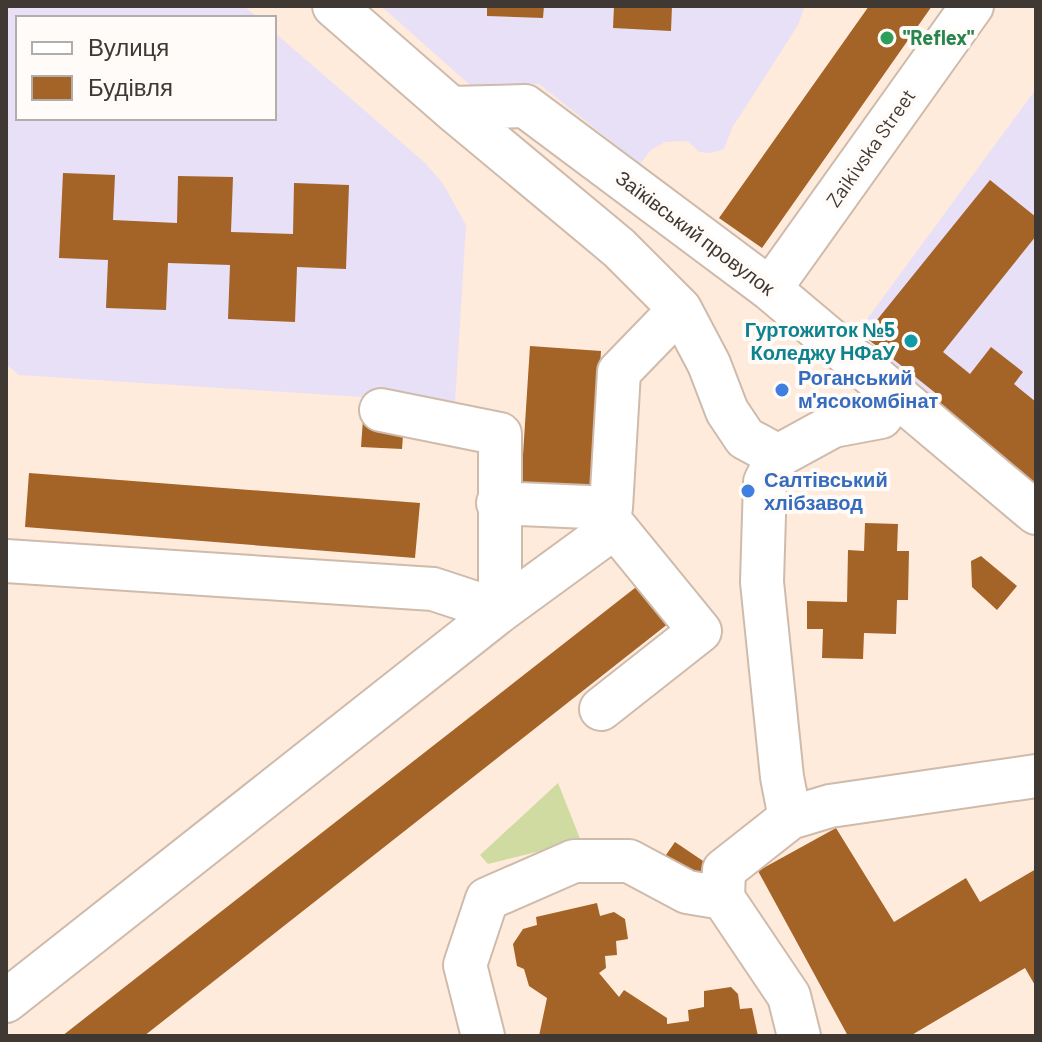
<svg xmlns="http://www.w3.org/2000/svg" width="1042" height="1042" font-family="Barlow,sans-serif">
<rect width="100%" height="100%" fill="#feebdb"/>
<!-- education -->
<path fill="#e8e0f6" d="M 6,6 L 244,6 L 258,18 L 18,18 L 18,118 L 274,118 L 274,32 L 424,162 L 442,182 L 466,225 L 455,403 L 19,375 L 6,364 Z
M 381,6 L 805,6 L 798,25 L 732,128 L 724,149 L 711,153 L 699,152 L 688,141 L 665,142 L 651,150 L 640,164 L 539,84 L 471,86 Z
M 1036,89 L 1036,492 L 851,341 Z"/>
<!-- green -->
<path fill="#d0dba1" d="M 558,783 L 581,841 L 488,864 L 480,855 Z"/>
<!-- building -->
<path fill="#a46327" d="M 487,6 L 544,6 L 543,18 L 487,16 Z
M 614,6 L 672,6 L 671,31 L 613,28 Z
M 869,6 L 932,6 L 762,248 L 719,218 Z
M 63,173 L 115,175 L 113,220 L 177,223 L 178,176 L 233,177 L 231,232 L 293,234 L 294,183 L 349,185 L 346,269 L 297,267 L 295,322 L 228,319 L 230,265 L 168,263 L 166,310 L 106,308 L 108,260 L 59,258 Z
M 990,180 L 1036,217 L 1036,236 L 943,352 L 970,374 L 991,347 L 1023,372 L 1014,384 L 1036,402 L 1036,492 L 928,406 L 938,395 L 864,336 Z
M 530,346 L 601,351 L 592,490 L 521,486 Z
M 363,419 L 404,422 L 402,449 L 361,447 Z
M 29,473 L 420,503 L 415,558 L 25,527 Z
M 865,523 L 898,524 L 897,551 L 909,551 L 908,600 L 897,600 L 896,634 L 864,633 L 863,659 L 822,658 L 823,629 L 807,629 L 807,601 L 847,602 L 848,550 L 864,551 Z
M 981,556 L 1017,586 L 997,610 L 972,587 L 971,561 Z
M 640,584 L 669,623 L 144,1036 L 62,1036 Z
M 836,828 L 894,922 L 966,878 L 980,902 L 1036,869 L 1036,987 L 1025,968 L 910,1036 L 848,1036 L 758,871 Z
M 675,842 L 709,865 L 693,887 L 659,865 Z
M 597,903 L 600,916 L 614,912 L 625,919 L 628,939 L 616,941 L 617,955 L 605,956 L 606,968 L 599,973 L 619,997 L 624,990 L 667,1018 L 667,1024 L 689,1021 L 688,1010 L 704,1007 L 704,991 L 731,987 L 738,994 L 740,1009 L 752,1008 L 758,1036 L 539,1036 L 547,998 L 529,986 L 524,969 L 517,966 L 513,944 L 523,929 L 537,925 L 536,917 Z"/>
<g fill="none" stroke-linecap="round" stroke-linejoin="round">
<defs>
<path id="minor" d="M 334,6 L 451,108 L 525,106 L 770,289 L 1036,513
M 451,108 L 619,248 L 680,309 L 709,364 L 727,411 L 745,438 L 778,456
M 770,289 L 972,6
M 498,503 L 611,508 L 619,372 L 680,309
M 6,561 L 433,589 L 500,611 L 500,434 L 381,410
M 790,818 L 782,777 L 762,582 L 765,482 L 778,456 L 833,426 L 881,417 L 896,397
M 6,1001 L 500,611 L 615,527 L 700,631 L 601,709
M 483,1036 L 465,965 L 487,899 L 574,861 L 629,861 L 687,892 L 723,898
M 799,1036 L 789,996 L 723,898 L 724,870 L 790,818 L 830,806 L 1036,776"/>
</defs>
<!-- minor casing -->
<use href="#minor" stroke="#cebbac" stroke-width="46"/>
<!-- minor -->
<use href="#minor" stroke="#fff" stroke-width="42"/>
</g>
<!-- markers -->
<circle fill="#2e9e5b" stroke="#fffbf8" stroke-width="3" cx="887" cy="38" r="8"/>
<circle fill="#0f9aa8" stroke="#fffbf8" stroke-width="3" cx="911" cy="341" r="8"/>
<g fill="#3f7fe0" stroke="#fffbf8" stroke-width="3">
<circle cx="782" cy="390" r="8"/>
<circle cx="748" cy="491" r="8"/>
</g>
<g text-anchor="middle" stroke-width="8" stroke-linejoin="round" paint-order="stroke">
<!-- leisure labels -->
<g font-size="20" font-weight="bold" fill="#27864d" stroke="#fffbf8" text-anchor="start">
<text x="903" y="45">"Reflex"</text>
</g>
<!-- street labels -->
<g font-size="20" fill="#403833" stroke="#fffbf8">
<text transform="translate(871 148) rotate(-55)" y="7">Zaikivska Street</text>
<text transform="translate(695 233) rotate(37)" y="7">Заїківський провулок</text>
</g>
<!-- culture labels -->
<g font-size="20" font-weight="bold" fill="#0d838f" stroke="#fffbf8" text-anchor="end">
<text x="895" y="337">Гуртожиток №5<tspan x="895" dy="23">Коледжу НФаУ</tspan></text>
</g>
<!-- shop labels -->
<g font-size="20" font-weight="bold" fill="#366cbe" stroke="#fffbf8" text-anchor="start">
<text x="798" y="385">Роганський<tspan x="798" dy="23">м'ясокомбінат</tspan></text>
<text x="764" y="487">Салтівський<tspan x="764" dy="23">хлібзавод</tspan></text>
</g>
</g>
<!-- border -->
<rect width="1042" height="1042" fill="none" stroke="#403833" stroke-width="16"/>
<!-- legend -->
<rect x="16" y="16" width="260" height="104" fill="#fffbf8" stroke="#b3ada9" stroke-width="2"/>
<rect x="32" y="42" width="40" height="12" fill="#ffffff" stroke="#b3ada9" stroke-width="2"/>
<text x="88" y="56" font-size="24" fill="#403833">Вулиця</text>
<rect x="32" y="76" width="40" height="24" fill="#a46327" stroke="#b3ada9" stroke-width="2"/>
<text x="88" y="96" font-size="24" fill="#403833">Будівля</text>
</svg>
